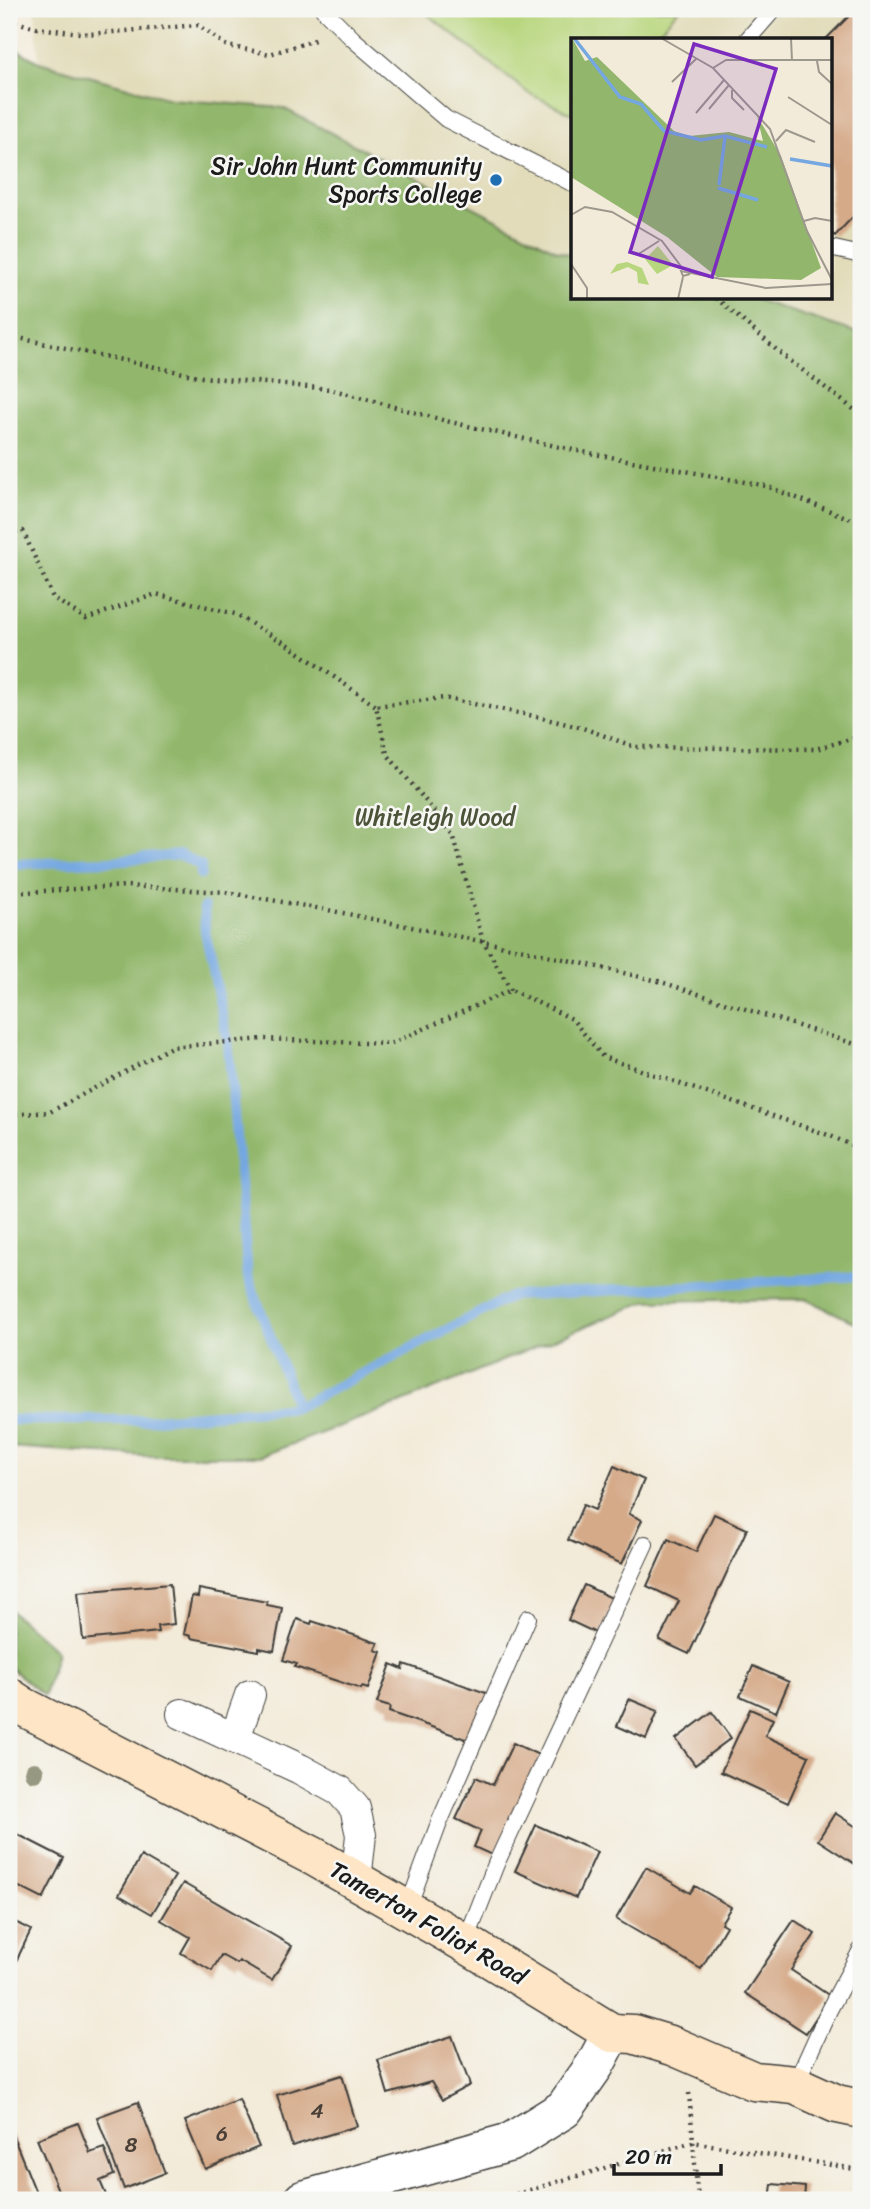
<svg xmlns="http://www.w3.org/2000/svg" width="870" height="2209" font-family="Sriracha,sans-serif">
<rect width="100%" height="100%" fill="#f6f6f2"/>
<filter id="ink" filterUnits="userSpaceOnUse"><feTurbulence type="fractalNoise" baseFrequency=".0143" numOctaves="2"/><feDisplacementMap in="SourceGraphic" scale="14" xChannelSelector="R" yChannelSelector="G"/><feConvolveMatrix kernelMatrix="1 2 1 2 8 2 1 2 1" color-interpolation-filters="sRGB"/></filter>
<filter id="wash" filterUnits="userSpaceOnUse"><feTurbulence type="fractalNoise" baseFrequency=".00686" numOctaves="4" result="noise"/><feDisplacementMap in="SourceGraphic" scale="28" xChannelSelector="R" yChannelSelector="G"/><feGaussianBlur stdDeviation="1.57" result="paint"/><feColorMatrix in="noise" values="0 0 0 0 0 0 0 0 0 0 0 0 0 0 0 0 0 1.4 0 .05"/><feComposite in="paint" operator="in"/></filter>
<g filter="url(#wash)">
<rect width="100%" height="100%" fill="#f3ebd9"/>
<!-- built -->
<path fill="#e2dcba" d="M 35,9 L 861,9 L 861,334 L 750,298 L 830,298 L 830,40 L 572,40 L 572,255 L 558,251 L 283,108 L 170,99 L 39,62 Z"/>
<!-- green -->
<path fill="#b8d67d" stroke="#6a794c" stroke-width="2" d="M 421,9 L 679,9 L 651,40 L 572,40 L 572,114 L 528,93 Z"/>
<!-- forest -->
<path fill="#92b76c" stroke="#576a44" stroke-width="2" d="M 9,45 L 39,62 L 170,99 L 283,108 L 558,251 L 572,255 L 572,298 L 750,298 L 861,334 L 861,1326 L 807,1299 L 647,1301 L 390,1407 L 261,1456 L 145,1456 L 9,1447 Z
M 9,1609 L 57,1652 L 44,1696 L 9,1667 Z"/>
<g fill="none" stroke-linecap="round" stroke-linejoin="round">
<!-- stream -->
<path stroke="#75a7e1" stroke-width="10" d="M 9,864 L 110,861 L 181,855 L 201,866 L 201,875
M 204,907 L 205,931 L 228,1042 L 248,1277 L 297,1407
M 9,1420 L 144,1420 L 297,1407 L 512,1296 L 861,1276"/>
</g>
<g id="blocks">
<!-- building -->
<path fill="#d5aa89" d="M 856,9 L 861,9 L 861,208 L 835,236 L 830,232 L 830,40 L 825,40 Z
M 614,1466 L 644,1480 L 629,1514 L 642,1520 L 622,1564 L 568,1540 L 583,1505 L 595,1510 Z
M 714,1514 L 747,1529 L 689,1654 L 659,1640 L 679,1601 L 647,1586 L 668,1539 L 696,1552 Z
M 170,1584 L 174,1624 L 157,1626 L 158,1632 L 83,1640 L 78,1592 Z
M 584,1585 L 616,1600 L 600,1635 L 568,1620 Z
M 199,1589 L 267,1602 L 267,1605 L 282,1608 L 274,1651 L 259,1648 L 259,1651 L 191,1638 L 191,1636 L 184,1634 L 192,1596 L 198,1597 Z
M 297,1619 L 311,1624 L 312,1621 L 378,1643 L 375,1650 L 381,1652 L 368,1689 L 362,1687 L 361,1689 L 295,1667 L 297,1664 L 283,1660 Z
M 391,1664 L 403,1669 L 404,1664 L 489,1694 L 471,1741 L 389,1712 L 390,1707 L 377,1703 Z
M 753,1666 L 789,1682 L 776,1712 L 740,1696 Z
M 629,1699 L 658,1711 L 646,1739 L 617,1726 Z
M 750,1709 L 773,1719 L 765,1736 L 809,1756 L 788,1803 L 721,1772 Z
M 712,1712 L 731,1738 L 695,1765 L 676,1739 Z
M 513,1743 L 541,1756 L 494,1856 L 474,1847 L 481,1831 L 456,1819 L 476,1777 L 493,1785 Z
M 835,1813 L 861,1830 L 861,1868 L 818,1840 Z
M 536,1825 L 597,1852 L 576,1898 L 515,1871 Z
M 9,1830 L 64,1858 L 43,1899 L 9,1882 Z
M 141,1856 L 175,1876 L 152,1914 L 119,1895 Z
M 646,1867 L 690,1893 L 695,1886 L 731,1907 L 721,1923 L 726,1926 L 701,1969 L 616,1919 Z
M 183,1883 L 292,1946 L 272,1980 L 239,1961 L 237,1964 L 221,1955 L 212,1971 L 181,1953 L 190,1937 L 161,1920 Z
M 9,1919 L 31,1930 L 9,1976 Z
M 794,1920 L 815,1934 L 791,1970 L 830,1996 L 806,2033 L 745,1993 Z
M 452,2036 L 470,2085 L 442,2100 L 431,2082 L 388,2094 L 378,2060 Z
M 342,2075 L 357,2126 L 292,2146 L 277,2095 Z
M 239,2099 L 259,2147 L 205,2169 L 185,2121 Z
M 138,2102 L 165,2173 L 124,2189 L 97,2117 Z
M 78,2123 L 90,2153 L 104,2148 L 114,2175 L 100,2181 L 106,2195 L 94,2200 L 62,2200 L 37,2139 Z
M 11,2131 L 39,2200 L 9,2200 L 9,2132 Z
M 772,2184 L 805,2187 L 804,2200 L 770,2200 Z
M 611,2195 L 612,2200 L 586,2200 L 586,2199 Z"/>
</g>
</g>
<g filter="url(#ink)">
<use href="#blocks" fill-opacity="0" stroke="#3c3b38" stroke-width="2"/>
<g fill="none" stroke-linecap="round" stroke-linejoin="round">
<defs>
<path id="service" d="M 323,9 L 353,39 L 446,119 L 572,183
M 747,40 L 774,9
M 830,248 L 861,255
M 407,1910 L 439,1823 L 528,1618
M 465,1943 L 496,1864 L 645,1544
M 795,2085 L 829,2010 L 861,1950"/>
<path id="minor" d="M 182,1714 L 300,1769 L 340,1791 L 355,1808 L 361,1835 L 356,1881
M 235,1738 L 250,1695"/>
<path id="tertiary" d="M 303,2200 L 511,2142 L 564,2109 L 595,2065 L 612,2033"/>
<path id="secondary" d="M 9,1697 L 24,1707 L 313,1856 L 465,1943 L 612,2033 L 633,2034 L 673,2046 L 754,2081 L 795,2085 L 837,2104 L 861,2109"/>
</defs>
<!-- service casing -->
<use href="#service" stroke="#3c3b38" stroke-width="18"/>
<!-- minor casing -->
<use href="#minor" stroke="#3c3b38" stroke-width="32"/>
<!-- tertiary casing -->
<use href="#tertiary" stroke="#3c3b38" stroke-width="41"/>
<!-- secondary casing -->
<use href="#secondary" stroke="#3c3b38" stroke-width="41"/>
<!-- path -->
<path stroke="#3c3b38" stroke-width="4.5" stroke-dasharray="2 5" stroke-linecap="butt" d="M 9,20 L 37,28 L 89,34 L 198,25 L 227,46 L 270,54 L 318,39
M 716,298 L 779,352 L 861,415
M 9,336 L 202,377 L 330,389 L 446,421 L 573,450 L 766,486 L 861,523
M 9,533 L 23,531 L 53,598 L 86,619 L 156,594 L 235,614 L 288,645 L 376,706
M 9,893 L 126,886 L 225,892 L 328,910 L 529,951 L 658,981 L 861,1046
M 511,990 L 483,941 L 453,834 L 387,754 L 376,706 L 444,698 L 534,716 L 583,728 L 635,747 L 816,749 L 861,736
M 9,1115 L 50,1112 L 171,1047 L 264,1039 L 390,1044 L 511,990 L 572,1019 L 603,1057 L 828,1135 L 861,1149
M 689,2093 L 698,2200
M 496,2200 L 693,2142 L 861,2170"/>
<!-- service -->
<use href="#service" stroke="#fff" stroke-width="16"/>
<!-- minor -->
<use href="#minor" stroke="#fff" stroke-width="30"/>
<!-- tertiary -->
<use href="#tertiary" stroke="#fff" stroke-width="38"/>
<!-- secondary -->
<use href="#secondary" stroke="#fde5c5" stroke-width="38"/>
</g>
<!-- trees -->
<circle fill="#979881" cx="34" cy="1772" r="10"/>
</g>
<!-- markers -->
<circle fill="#1f6fb2" stroke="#f6f6f2" stroke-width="2.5" cx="496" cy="180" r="7"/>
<g text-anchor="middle" stroke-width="5" stroke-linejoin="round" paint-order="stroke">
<!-- number labels -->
<g font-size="21" fill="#4a4037">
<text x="317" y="2118">4</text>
<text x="222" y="2141">6</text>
<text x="131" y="2152">8</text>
</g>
<!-- poi labels -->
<g font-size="24" fill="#1c1c1c" stroke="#f6f6f2" text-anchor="end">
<text x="482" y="174">Sir John Hunt Community<tspan x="482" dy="28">Sports College</tspan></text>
</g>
<!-- park labels -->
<g font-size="24" fill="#4b5439" stroke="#f6f6f2">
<text x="435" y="825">Whitleigh Wood</text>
</g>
<!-- street labels -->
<g font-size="24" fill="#1c1c1c" stroke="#f6f6f2">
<text transform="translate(428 1923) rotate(30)" y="8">Tamerton Foliot Road</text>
</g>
</g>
<!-- overview -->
<g transform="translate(571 38)">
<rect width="261" height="261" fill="#f3ebd9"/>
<path d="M 87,208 L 102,227 L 86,236 L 74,221 ZM 56,224 L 71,230 L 78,247 L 67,245 L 66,234 L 57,229 L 39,236 L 46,226 Z" fill="#b8d67d"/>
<path d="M 1,0 L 14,23 L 26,19 L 103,93 L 118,98 L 158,94 L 192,103 L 186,78 L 210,118 L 250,230 L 230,242 L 146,239 L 96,199 L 0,139 Z" fill="#92b76c"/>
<path fill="none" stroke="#75a7e1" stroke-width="3.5" d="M 3,0 L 49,59 L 70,66 L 93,93 L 130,102 L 154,98 L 196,109M 219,121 L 261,128M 148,147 L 154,99M 147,150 L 187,162"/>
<path fill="none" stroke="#9d988d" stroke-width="2" d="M 90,0 L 142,30 L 199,91 L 236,193 L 261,242M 220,0 L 221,23M 246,23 L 248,34 L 261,46M 142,30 L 155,22 L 261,22M 101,44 L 125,21M 161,52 L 161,60 L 173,72M 217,59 L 261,87M 138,71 L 158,47M 125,75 L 153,42M 205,103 L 215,92 L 244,104M 0,177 L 14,169 L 41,174 L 91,203 L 112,231M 233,183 L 244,180 L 261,183M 66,217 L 88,203M 0,226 L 16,250 L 16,261M 119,236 L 112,238 L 110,233 L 195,250 L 261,246M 107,261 L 112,239"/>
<path fill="#7b2cbf" fill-opacity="0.15" stroke="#7b2cbf" stroke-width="3.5" d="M 123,6 L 205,31 L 141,239 L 59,214 Z"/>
<rect width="261" height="261" fill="none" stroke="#1c1c1c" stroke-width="3.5"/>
</g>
<!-- margin -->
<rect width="870" height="2209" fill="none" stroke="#f6f6f2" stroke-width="35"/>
<!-- scale -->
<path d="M614 2164v10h107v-10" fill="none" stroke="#1c1c1c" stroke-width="3.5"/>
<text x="625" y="2164" font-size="21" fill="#1c1c1c" stroke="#f6f6f2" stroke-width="5" paint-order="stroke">20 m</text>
</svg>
